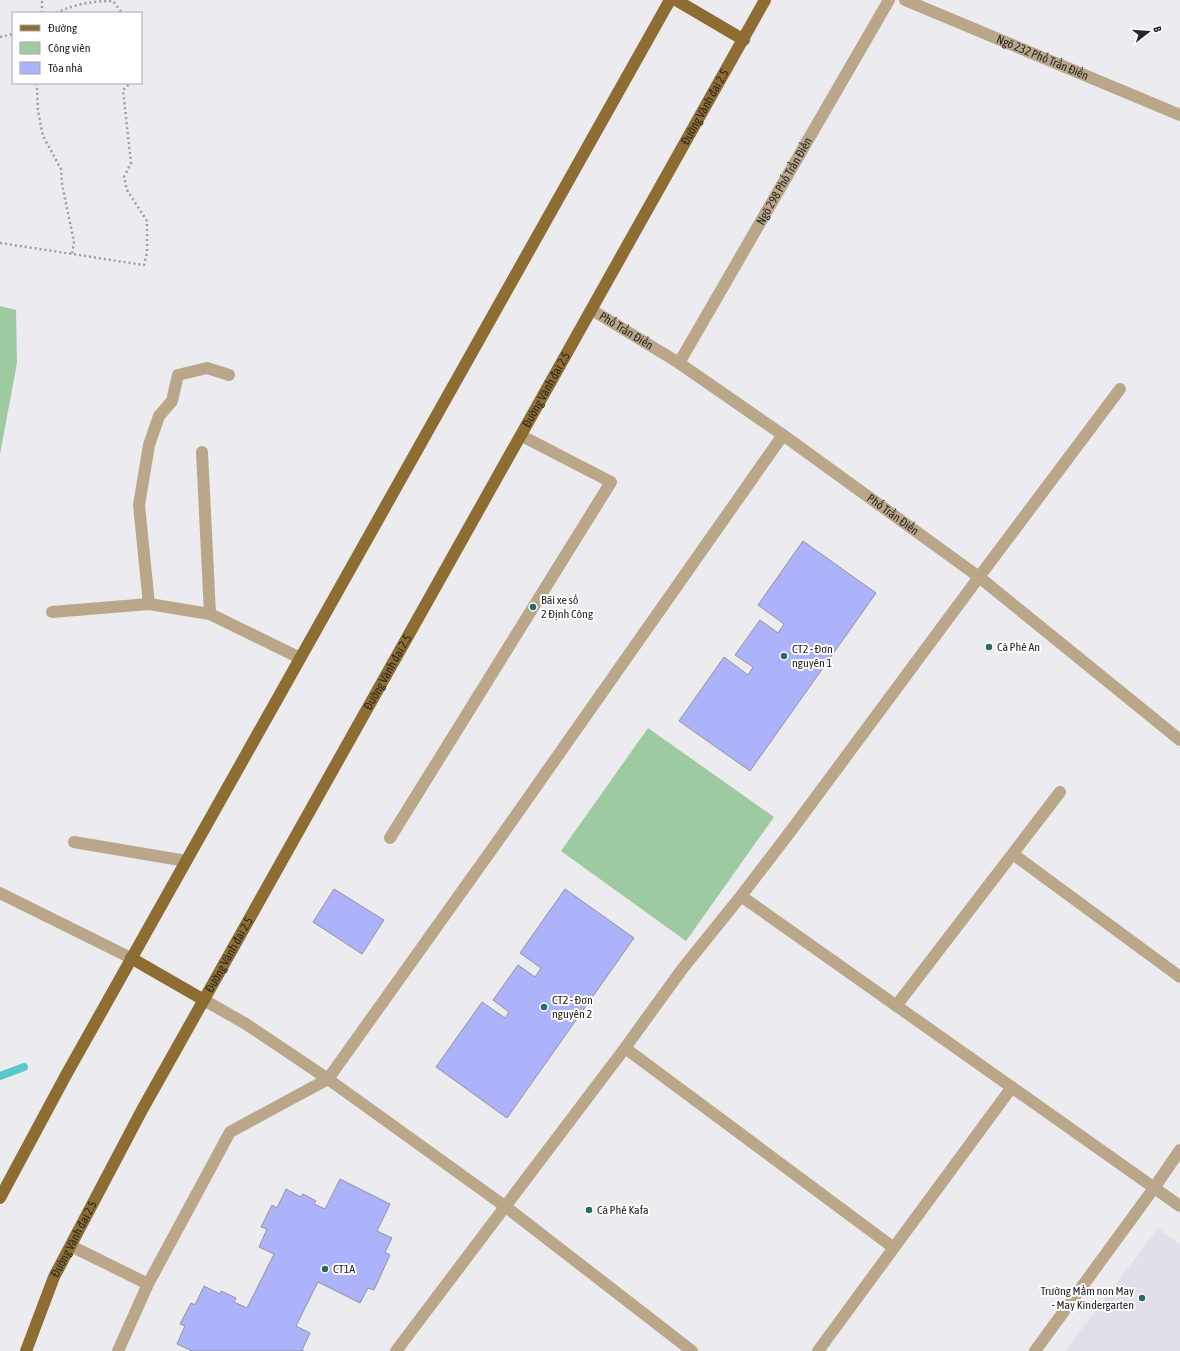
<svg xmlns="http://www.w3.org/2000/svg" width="1180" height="1351" font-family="'Asap Condensed',sans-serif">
<rect width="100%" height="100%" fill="#ecebef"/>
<!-- built -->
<path fill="#e3dfea" d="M 1158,1228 L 1180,1245 L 1180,1351 L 1065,1351 Z"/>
<!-- green -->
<path fill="#9ecaa1" d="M 0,306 L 16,310 L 17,363 L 0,454 Z
M 648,728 L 774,817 L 686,941 L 561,851 Z"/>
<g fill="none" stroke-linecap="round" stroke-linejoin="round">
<!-- stream -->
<path stroke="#58c8cb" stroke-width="8" d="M 0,1076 L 24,1067"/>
</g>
<!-- building -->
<path fill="#adb3fb" stroke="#949598" d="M 803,541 L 876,593 L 750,771 L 679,721 L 724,657 L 748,675 L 753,667 L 735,655 L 760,620 L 778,633 L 784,624 L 758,605 Z
M 334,889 L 384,920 L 362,954 L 313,922 Z
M 565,889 L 634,938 L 507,1118 L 436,1067 L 482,1002 L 505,1018 L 509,1012 L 493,1000 L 518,965 L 535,977 L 541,968 L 520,953 Z
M 340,1179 L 390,1204 L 377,1231 L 392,1238 L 385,1252 L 390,1255 L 374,1290 L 368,1288 L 360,1303 L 318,1282 L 296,1326 L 310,1333 L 302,1350 L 304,1351 L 190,1351 L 190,1350 L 177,1344 L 185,1326 L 180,1324 L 191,1303 L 195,1305 L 204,1286 L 220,1294 L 221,1291 L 236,1298 L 234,1302 L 247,1308 L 274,1254 L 259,1247 L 267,1229 L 261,1227 L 272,1205 L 277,1208 L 286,1189 L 301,1197 L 303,1194 L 316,1201 L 314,1204 L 325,1209 Z"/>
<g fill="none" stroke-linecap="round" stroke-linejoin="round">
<!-- path -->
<path stroke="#9d9da0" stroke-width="2.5" stroke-dasharray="2 3" stroke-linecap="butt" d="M 42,13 L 42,0
M 56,13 C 75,4 92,1 113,1 L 122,13
M 0,37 L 13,34
M 36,83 L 37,87 L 38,111 L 43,136 L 61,169 L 62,184 L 74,242 L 72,254
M 0,243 L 144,265 L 147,253 L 147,221 L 127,190 L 124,177 L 131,163 L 123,90 L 130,83"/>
<!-- service -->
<g stroke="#baa78a" stroke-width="12">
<path id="s1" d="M 905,0 L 1180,115"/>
<path id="s2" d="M 679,363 L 889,0"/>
<path d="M 202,452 L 210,614"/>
<path d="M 979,577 L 1120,389"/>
<path d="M 149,604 L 139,505 L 149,445 L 159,416 L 172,401 L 178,375 L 207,368 L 229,375"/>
<path d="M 52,612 L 149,604 L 210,614 L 300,658"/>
<path d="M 390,838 L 611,482 L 522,436"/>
<path d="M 74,842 L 186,861"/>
</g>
<!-- minor -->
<path stroke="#baa78a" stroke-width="12" d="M 1013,854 L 1180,977
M 0,893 L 131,958
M 741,896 L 1180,1206
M 204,1000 L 246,1024 L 328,1079 L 506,1207 L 692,1351
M 896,1006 L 1060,792
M 625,1048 L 894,1248
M 71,1246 L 148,1284
M 118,1351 L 148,1284 L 230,1132 L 328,1079 L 500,838 L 783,435
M 396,1351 L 625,1048 L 683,968 L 741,896 L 793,828 L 979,577
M 818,1351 L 1012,1087
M 1035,1351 L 1154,1188 L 1180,1150"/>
<!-- tertiary -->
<path stroke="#baa78a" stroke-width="12" id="s3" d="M 592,310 L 679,363 L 783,435 L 979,577 L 1180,740"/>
<!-- primary -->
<g stroke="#8e6d33" stroke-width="12">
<path d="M 676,0 L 744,40"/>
<path d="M 131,958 L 204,1000"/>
<path d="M 0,1198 L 66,1075 L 670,0"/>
<path id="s4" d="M 26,1351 L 54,1277 L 142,1110 L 765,0"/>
</g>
</g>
<!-- markers -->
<g fill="#246d66" stroke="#fff" stroke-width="1.5">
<circle cx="533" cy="607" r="4"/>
<circle cx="989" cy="647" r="4"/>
<circle cx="784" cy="656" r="4"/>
<circle cx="544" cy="1007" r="4"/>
<circle cx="589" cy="1210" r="4"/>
<circle cx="325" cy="1269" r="4"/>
<circle cx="1142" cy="1298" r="4"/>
</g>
<g text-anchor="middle" stroke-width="4" stroke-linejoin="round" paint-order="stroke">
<!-- street labels -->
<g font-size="12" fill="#262627" stroke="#fff">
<text dy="4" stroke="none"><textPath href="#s1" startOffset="149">Ngõ 232 Phố Trần Điền</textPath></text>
<text dy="4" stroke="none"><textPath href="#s4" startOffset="1418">Đường Vành đai 2.5</textPath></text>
<text dy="4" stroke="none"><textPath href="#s2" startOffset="210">Ngõ 298 Phố Trần Điền</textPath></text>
<text dy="4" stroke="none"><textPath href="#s3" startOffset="40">Phố Trần Điền</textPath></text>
<text dy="4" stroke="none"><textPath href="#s4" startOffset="1094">Đường Vành đai 2.5</textPath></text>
<text dy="4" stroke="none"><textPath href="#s3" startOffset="364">Phố Trần Điền</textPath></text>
<text dy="4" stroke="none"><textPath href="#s4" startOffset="770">Đường Vành đai 2.5</textPath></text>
<text dy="4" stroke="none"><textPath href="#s4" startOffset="446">Đường Vành đai 2.5</textPath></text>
<text dy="4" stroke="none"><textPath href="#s4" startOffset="122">Đường Vành đai 2.5</textPath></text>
</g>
<!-- poi labels -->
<g font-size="12" fill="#262627" stroke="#fff" text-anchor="start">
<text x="541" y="604">Bãi xe số<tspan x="541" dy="14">2 Định Công</tspan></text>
<text x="997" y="651">Cà Phê An</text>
<text x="792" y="653">CT2 - Đơn<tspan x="792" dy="14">nguyên 1</tspan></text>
<text x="552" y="1004">CT2 - Đơn<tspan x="552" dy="14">nguyên 2</tspan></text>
<text x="597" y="1214">Cà Phê Kafa</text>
<text x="333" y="1273">CT1A</text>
<text x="1134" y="1295" text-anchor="end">Trường Mầm non May<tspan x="1134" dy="14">- May Kindergarten</tspan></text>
</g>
</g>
<!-- legend -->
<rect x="12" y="12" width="130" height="72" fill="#ffffff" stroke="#a8a8a9"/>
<rect x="20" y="25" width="20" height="6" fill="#8e6d33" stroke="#a8a8a9"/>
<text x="48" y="32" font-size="12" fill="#262627">Đường</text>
<rect x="20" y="42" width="20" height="12" fill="#9ecaa1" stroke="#a8a8a9"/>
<text x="48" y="52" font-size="12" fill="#262627">Công viên</text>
<rect x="20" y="62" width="20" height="12" fill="#adb3fb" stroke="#a8a8a9"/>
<text x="48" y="72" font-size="12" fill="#262627">Tòa nhà</text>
<!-- north arrow -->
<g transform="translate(1148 32) rotate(73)" stroke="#ffffff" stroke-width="3" paint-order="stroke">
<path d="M0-3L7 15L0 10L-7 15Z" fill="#262627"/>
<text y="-6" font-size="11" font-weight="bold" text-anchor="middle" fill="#262627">B</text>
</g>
</svg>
